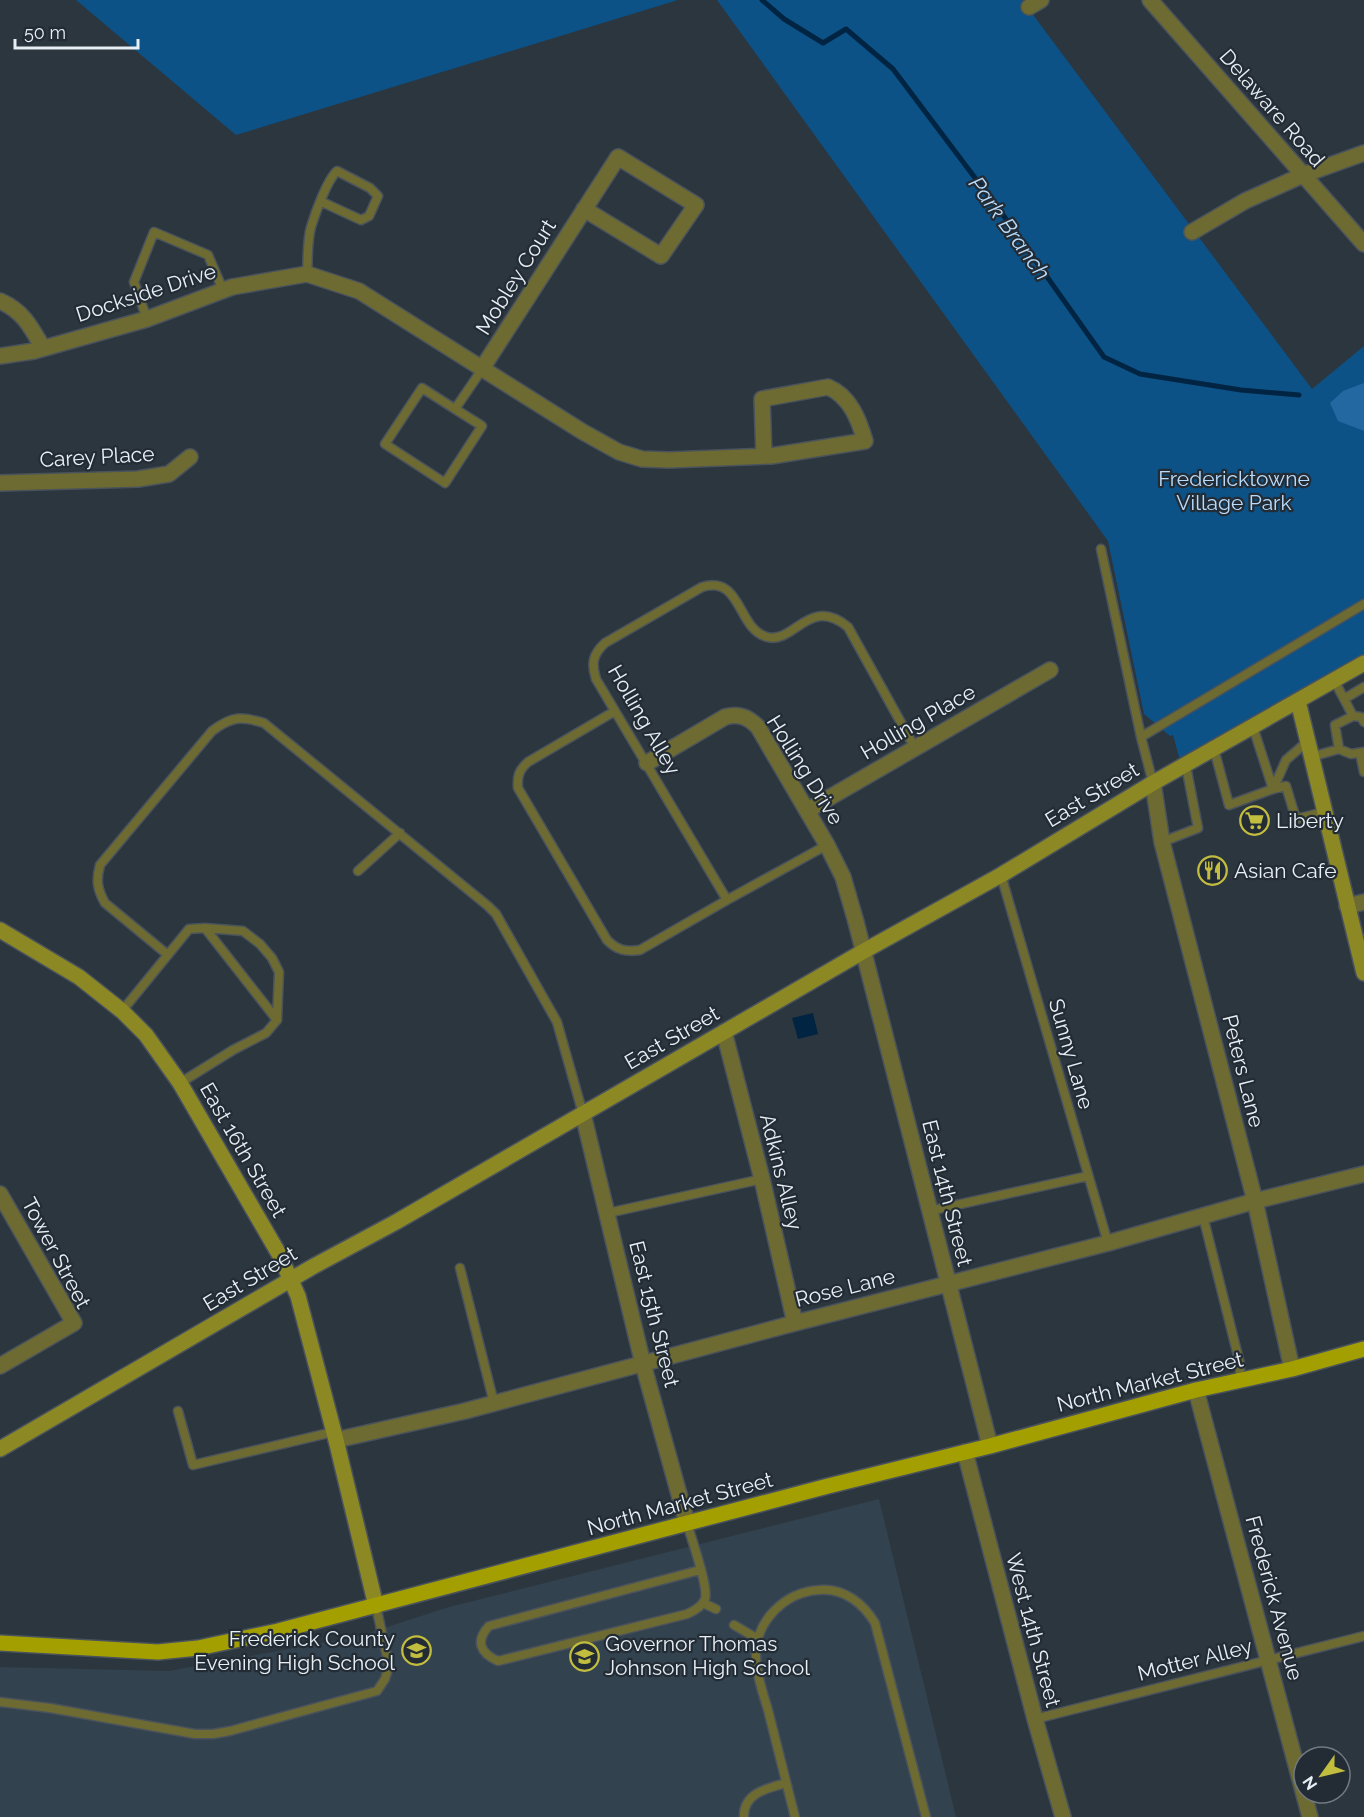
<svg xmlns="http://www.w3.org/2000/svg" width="1364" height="1817" font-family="Raleway,sans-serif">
<rect width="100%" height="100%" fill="#2c363f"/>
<!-- built -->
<path fill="#33424f" d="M 879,1499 L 956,1817 L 0,1817 L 0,1667 L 169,1671 L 359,1636 L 449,1607 Z"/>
<!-- green -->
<path fill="#0c5286" d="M 76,0 L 678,0 L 236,135 Z
M 717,0 L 1022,0 L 1312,389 L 1364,346 L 1364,659 L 1182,768 L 1173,735 L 1170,736 L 1144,714 L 1108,541 Z"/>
<!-- forest -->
<path fill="#2368a1" d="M 1364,383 L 1364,431 L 1338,421 L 1330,403 L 1343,391 Z"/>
<!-- water -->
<path fill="#002441" d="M 813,1013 L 818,1034 L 798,1039 L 792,1018 Z"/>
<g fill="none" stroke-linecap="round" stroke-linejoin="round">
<!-- stream -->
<path stroke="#002441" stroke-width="5" d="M 762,0 L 784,19 L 823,43 L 846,29 L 893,69 L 1006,219 L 1104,357 L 1140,374 L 1241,390 L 1299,395"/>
<defs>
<path id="lane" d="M 307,274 C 308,260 307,241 311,227 C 315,214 327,180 337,171 L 370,188 L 378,196 L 369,216 L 361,220 L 322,202
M 147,319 L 134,282 L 154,232 L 208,255 L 223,290
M 455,409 L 422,388 L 385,444 L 445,483 L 482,426 L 455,409 L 483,368
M 1101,549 L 1141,737
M 1334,680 L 1353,716 L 1335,725 L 1339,749
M 1344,699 L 1364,687
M 615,711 L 528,762 C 519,770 517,776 518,788 L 607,940 C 617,950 625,952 640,950 L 727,900
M 1353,716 L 1361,717 L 1364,722
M 1308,741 L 1286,760 L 1273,789 L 1286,786 L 1296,819 L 1324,812
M 1214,749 L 1229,805 L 1273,789 L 1253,727
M 1360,753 L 1364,772
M 1311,757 L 1339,749 L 1351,754 L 1364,752
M 1153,783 L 1141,737 L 1364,604
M 1162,842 L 1198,828 L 1186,766
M 827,845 L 727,900 L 596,679 C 591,663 593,654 605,643 L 702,587 C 742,575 737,629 767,637 C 795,644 809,595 848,627 L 915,748
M 358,871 L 400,833
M 1001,875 L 1108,1243
M 205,928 L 243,931 L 260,944 L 272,958 L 279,972 L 277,1020
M 168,955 L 105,903 C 97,889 96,880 100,865 L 212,731 C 232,716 241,716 264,723 L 488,906 L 496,914 L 557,1022 L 583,1114
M 122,1011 L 189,929 L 205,928 L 277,1020 L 266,1033 L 233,1050 L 180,1083
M 929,1211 L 1088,1176
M 608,1213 L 762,1179
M 1203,1216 L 1240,1364 L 1240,1380
M 460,1268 L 494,1403
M 178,1411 L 193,1465 L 333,1432
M 687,1523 C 691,1538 709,1587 705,1599 C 702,1607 694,1611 687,1614 L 498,1661 C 480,1653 475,1641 489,1626 L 700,1570
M 703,1603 L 716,1609
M 734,1625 L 758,1639
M 0,1702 L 50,1708 L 195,1734 L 213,1734 L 230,1731 L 377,1691 L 385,1679 L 389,1666 L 376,1606
M 1035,1719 L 1364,1636
M 744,1817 C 743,1793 768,1788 786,1783
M 795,1817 C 786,1781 777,1746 768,1710 C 763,1693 756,1674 756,1656 C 755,1621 785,1592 819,1590 C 844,1588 863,1603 875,1623 L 926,1817"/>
<path id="street" d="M 1150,0 L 1364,244
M 1029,7 L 1041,0
M 1192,232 L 1245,201 L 1303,175 L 1364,153
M 0,301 C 23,311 31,327 43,348
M 0,356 L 34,351 L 147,319 L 232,287 L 307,274 L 359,291 L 583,432 L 619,452 L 642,459 L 669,460 L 771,456 L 865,441 C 859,420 850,396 828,387 L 762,399 L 764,456
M 483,367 L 618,157 L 696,205 L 661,256 L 584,209
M 0,483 L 138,479 L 169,474 L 190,457
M 647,763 L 725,717 C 739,713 748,717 758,727 L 827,845 L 843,877 L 856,922 L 990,1446
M 1153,783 L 1162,842 L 1255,1201 L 1292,1369
M 808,810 L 1050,670
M 1347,906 L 1364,902
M 724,1032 L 762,1179 L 795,1323
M 583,1114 L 643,1364 L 687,1523
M 0,1194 L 74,1323 L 0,1366
M 1196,1390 L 1310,1817
M 336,1440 L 465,1411 L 795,1323 L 1108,1243 L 1255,1201 L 1364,1174
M 965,1452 L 1035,1719 L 1063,1817"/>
<path id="secondary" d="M 1298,701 L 1364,973
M 0,930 L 79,977 L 122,1011 L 146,1035 L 180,1083 L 279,1254 L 298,1296 L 336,1440 L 376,1606
M 0,1449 L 314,1266 L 396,1222 L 864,951 L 1001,875 L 1153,783 L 1364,663"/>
<path id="primary" d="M 0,1643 L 158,1652 L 198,1648 L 278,1631 L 828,1486 L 990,1446 L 1196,1390 L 1292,1369 L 1364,1349"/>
</defs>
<!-- lane casing -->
<use href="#lane" stroke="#4a535c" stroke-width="11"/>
<!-- street casing -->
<use href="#street" stroke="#4a535c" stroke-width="18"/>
<!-- secondary casing -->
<use href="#secondary" stroke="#4a535c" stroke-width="18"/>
<!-- primary casing -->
<use href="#primary" stroke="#4a535c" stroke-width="18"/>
<!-- lane -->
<use href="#lane" stroke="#6d6b32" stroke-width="8"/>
<!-- street -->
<use href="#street" stroke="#6d6b32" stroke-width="15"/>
<!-- secondary -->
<use href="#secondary" stroke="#8c8824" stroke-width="15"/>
<!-- primary -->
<use href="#primary" stroke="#a49f00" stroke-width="15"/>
</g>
<!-- icons -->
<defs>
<symbol id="supermarket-ring" viewBox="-11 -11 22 22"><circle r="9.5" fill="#232c35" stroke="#c2bd3f" stroke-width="1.5"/><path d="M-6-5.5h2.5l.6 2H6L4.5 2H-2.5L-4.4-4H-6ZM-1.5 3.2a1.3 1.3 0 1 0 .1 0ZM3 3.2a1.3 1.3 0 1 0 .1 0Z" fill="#c2bd3f"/></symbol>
<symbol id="restaurant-ring" viewBox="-11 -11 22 22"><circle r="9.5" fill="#232c35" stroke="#c2bd3f" stroke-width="1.5"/><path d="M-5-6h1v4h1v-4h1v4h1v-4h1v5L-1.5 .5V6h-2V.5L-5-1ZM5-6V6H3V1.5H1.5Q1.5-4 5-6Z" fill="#c2bd3f"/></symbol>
<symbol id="school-ring" viewBox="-11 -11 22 22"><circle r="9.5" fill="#232c35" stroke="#c2bd3f" stroke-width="1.5"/><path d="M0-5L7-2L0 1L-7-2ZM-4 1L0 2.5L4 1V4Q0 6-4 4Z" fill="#c2bd3f"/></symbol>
</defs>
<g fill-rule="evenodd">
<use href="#supermarket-ring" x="1238" y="804" width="33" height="33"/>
<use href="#restaurant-ring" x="1196" y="854" width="33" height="33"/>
<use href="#school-ring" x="400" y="1634" width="33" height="33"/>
<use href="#school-ring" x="568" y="1640" width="33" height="33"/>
</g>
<g text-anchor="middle" stroke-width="4.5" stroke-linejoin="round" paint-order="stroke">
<!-- street labels -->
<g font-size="21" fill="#e7eef4" stroke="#232c35">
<text transform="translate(1272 108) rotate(49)" y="7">Delaware Road</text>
<text transform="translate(516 277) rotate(-58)" y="7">Mobley Court</text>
<text transform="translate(146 293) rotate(-18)" y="7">Dockside Drive</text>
<text transform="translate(97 457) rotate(-3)" y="7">Carey Place</text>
<text transform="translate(644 720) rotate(60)" y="7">Holling Alley</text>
<text transform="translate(918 722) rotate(-30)" y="7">Holling Place</text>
<text transform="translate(805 770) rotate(58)" y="7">Holling Drive</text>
<text transform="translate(1092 795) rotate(-31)" y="7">East Street</text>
<text transform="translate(672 1038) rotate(-30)" y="7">East Street</text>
<text transform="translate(1071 1054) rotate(74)" y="7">Sunny Lane</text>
<text transform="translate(1243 1071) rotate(76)" y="7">Peters Lane</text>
<text transform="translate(243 1150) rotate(60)" y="7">East 16th Street</text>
<text transform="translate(781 1172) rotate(76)" y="7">Adkins Alley</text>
<text transform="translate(947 1193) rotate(76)" y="7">East 14th Street</text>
<text transform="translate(56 1253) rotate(62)" y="7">Tower Street</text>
<text transform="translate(250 1279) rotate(-31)" y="7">East Street</text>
<text transform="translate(845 1288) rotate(-14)" y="7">Rose Lane</text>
<text transform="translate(654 1314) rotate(76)" y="7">East 15th Street</text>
<text transform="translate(1150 1382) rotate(-14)" y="7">North Market Street</text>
<text transform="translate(680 1504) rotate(-15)" y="7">North Market Street</text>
<text transform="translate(1274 1598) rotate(75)" y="7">Frederick Avenue</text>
<text transform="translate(1033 1630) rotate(75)" y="7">West 14th Street</text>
<text transform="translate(1195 1660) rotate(-14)" y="7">Motter Alley</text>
</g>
<!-- park labels -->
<g font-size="21" fill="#b9dbfb" stroke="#232c35">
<text x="1234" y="486">Fredericktowne<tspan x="1234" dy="24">Village Park</tspan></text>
</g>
<!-- poi labels -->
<g font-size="21" fill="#e7eef4" stroke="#232c35" text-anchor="start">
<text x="1276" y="828">Liberty</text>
<text x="1234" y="878">Asian Cafe</text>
<text x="395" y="1646" text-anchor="end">Frederick County<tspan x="395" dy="24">Evening High School</tspan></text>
<text x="605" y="1651">Governor Thomas<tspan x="605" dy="24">Johnson High School</tspan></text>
</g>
<!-- water labels -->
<g font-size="22" font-style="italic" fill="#b9dbfb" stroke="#232c35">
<text transform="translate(1010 228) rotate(54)" y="8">Park Branch</text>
</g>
</g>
<!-- north arrow -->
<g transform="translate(1322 1775) rotate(236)"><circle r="28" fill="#232c35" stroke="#717a81" stroke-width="1.5"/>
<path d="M0-4.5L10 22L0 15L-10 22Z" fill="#c2bd3f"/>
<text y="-9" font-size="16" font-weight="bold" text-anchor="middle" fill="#e7eef4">N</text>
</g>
<!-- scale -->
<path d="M15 39v9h123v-9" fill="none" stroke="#e7eef4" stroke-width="3"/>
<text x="24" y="39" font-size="18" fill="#e7eef4" stroke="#232c35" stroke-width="4.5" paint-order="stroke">50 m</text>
</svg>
